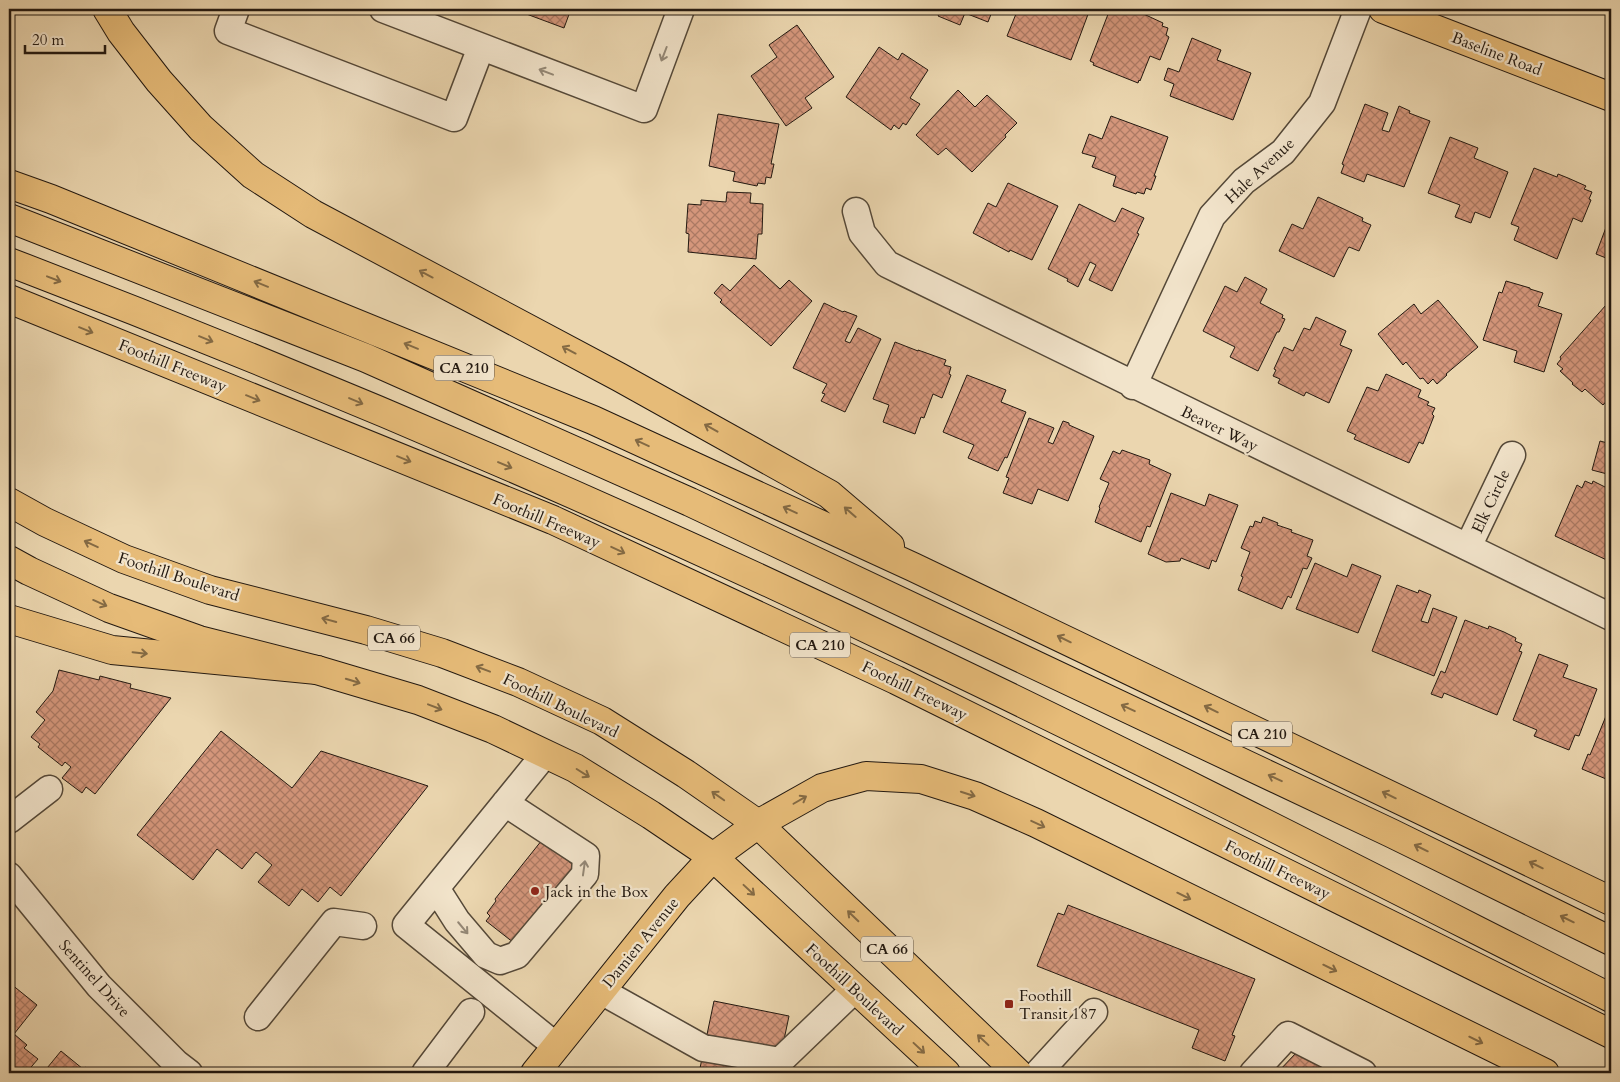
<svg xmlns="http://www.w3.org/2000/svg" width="1620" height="1082" font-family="Cardo,serif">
<defs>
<pattern id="building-cross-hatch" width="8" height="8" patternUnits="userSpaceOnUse" patternTransform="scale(1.25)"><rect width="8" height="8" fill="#d5977c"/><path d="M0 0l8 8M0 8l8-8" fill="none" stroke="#ac7a64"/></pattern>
</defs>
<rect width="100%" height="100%" fill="#ebd6af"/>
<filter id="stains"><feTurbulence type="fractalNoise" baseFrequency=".004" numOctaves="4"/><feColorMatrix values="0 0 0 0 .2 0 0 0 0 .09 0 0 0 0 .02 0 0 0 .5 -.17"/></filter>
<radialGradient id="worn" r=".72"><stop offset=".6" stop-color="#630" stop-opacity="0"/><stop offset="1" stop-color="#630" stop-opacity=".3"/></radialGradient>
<!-- building -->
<path fill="url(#building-cross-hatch)" stroke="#221810" d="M 513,9 L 571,9 L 564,28 Z
M 936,9 L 993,9 L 988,22 L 965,13 L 960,25 L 938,16 L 941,11 Z
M 1018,9 L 1090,9 L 1071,60 L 1007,36 Z
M 1110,9 L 1120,9 L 1133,14 L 1135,10 L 1163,23 L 1162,26 L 1168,28 L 1166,35 L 1169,37 L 1160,60 L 1150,56 L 1140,81 L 1139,80 L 1138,83 L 1093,65 L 1094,63 L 1090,61 Z
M 797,25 L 834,77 L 805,98 L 812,108 L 786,126 L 751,76 L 777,57 L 769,45 Z
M 1192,38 L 1221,50 L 1217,60 L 1251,73 L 1233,120 L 1170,96 L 1174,84 L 1164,80 L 1168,68 L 1179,72 Z
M 879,47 L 898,60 L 902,53 L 928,70 L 910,98 L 920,104 L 906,125 L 903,123 L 899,129 L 894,125 L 891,130 L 846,97 Z
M 958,90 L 975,107 L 987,95 L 1017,123 L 1005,135 L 1006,137 L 972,172 L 946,148 L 938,155 L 916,135 Z
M 1365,104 L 1388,113 L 1382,130 L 1389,132 L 1399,106 L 1410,111 L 1409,113 L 1430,121 L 1404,187 L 1367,174 L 1364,182 L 1341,173 L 1344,165 L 1342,164 Z
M 718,114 L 779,124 L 771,164 L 774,164 L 771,178 L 766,177 L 765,184 L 758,183 L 757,186 L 733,181 L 735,172 L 709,166 Z
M 1111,116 L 1168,137 L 1154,176 L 1156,176 L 1151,190 L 1146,188 L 1144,194 L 1137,192 L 1136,194 L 1113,186 L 1116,176 L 1092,167 L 1096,157 L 1082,153 L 1089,134 L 1102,139 Z
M 1450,137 L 1478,148 L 1474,158 L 1508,172 L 1490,218 L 1475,212 L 1471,223 L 1455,217 L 1460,205 L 1428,193 Z
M 1534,168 L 1557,177 L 1558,174 L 1568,178 L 1586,186 L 1584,189 L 1592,192 L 1589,199 L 1591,200 L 1582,222 L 1573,218 L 1557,259 L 1514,240 L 1519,227 L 1511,224 Z
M 1008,183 L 1058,206 L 1032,260 L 1010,250 L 1009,252 L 973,233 L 988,203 L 996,207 Z
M 727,192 L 751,193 L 750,203 L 763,204 L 762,234 L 758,234 L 756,259 L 688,252 L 689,234 L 686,233 L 688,204 L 701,205 L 701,200 L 726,202 Z
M 1318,197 L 1363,218 L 1362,221 L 1371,225 L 1359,251 L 1349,247 L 1347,250 L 1334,277 L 1279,251 L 1292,224 L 1303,229 Z
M 1079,204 L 1115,222 L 1122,208 L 1144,218 L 1137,233 L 1139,234 L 1112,291 L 1089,280 L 1096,265 L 1090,262 L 1078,287 L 1067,281 L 1068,279 L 1048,269 Z
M 1611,214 L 1611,260 L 1596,254 Z
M 754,265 L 780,289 L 789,280 L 812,301 L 771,346 L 720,302 L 722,300 L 714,293 L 722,284 L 730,291 Z
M 1245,277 L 1267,289 L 1260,303 L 1283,315 L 1282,318 L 1285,319 L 1279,332 L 1277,332 L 1258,371 L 1230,357 L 1235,347 L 1203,331 L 1225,286 L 1237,292 Z
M 1506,281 L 1530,288 L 1530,289 L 1543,293 L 1538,306 L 1562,314 L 1544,372 L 1514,362 L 1517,351 L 1483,340 L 1499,292 L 1502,293 Z
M 1438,300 L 1478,347 L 1446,374 L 1447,375 L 1437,384 L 1433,379 L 1428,384 L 1423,378 L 1420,379 L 1406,362 L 1403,365 L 1378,334 L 1414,304 L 1421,314 Z
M 824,303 L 843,312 L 844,311 L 857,316 L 845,341 L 850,343 L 858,328 L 881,339 L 845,412 L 821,401 L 825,394 L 822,393 L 827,384 L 793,368 Z
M 1606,305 L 1611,309 L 1611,396 L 1603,405 L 1585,389 L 1582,392 L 1572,384 L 1573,383 L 1560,371 L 1563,369 L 1557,364 L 1561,359 L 1560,357 Z
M 1316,317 L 1346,331 L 1340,345 L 1352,350 L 1329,403 L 1306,392 L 1304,396 L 1278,383 L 1280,379 L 1273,376 L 1276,370 L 1274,369 L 1284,347 L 1293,351 L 1304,328 L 1310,330 Z
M 895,342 L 918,351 L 918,350 L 946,360 L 944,365 L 951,367 L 949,374 L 951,375 L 942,398 L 933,394 L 924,418 L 921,417 L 915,434 L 883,422 L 889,405 L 873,399 Z
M 1386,374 L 1421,390 L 1418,397 L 1429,402 L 1427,405 L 1435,408 L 1432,414 L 1434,416 L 1423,444 L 1419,442 L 1409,463 L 1354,439 L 1356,435 L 1347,431 L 1367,387 L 1378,391 Z
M 967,375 L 1006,390 L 1001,402 L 1026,412 L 1007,458 L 1005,457 L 998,471 L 968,458 L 974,445 L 943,432 Z
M 1029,418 L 1054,428 L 1048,442 L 1053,444 L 1063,421 L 1069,423 L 1069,425 L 1094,436 L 1068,501 L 1038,489 L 1032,504 L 1003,493 L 1009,478 L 1006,477 Z
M 1600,441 L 1611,444 L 1611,475 L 1592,470 Z
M 1122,450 L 1150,460 L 1149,464 L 1171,474 L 1150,527 L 1147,526 L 1141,542 L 1095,522 L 1100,508 L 1099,507 L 1109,483 L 1100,479 L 1113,451 L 1120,454 Z
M 1585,481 L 1592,484 L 1593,481 L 1611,490 L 1611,562 L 1555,536 L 1577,485 L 1582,488 Z
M 1171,493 L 1205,506 L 1209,494 L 1238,505 L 1216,562 L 1212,560 L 1209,569 L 1181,558 L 1180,561 L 1166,562 L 1148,554 Z
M 1263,517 L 1278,523 L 1277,525 L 1292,530 L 1291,532 L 1313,540 L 1307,556 L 1312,558 L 1307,569 L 1303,568 L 1291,598 L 1288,596 L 1282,609 L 1238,590 L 1243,577 L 1241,576 L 1250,552 L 1241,548 L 1250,526 L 1253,527 L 1255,521 L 1261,523 Z
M 1315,563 L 1347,577 L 1352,564 L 1381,576 L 1358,633 L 1296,609 Z
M 1397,585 L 1418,593 L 1419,590 L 1431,595 L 1421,621 L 1428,623 L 1433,608 L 1457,617 L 1434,676 L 1372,651 Z
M 1465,620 L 1488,629 L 1489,626 L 1504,632 L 1516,638 L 1515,641 L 1522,644 L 1519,651 L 1522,652 L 1497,715 L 1444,693 L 1442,698 L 1431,694 L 1441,671 L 1445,673 Z
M 1539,654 L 1568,665 L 1563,677 L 1597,689 L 1579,736 L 1575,735 L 1569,750 L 1534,736 L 1537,730 L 1513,720 Z
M 59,670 L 99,680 L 100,676 L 131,684 L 130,688 L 171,698 L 95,794 L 86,787 L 82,793 L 62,778 L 71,767 L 65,762 L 62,766 L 38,747 L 40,744 L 31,737 L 45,720 L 36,712 L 53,691 Z
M 1606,716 L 1611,719 L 1611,781 L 1582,769 L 1588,754 L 1590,755 Z
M 221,731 L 292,788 L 321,751 L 428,786 L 341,896 L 330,887 L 318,902 L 302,889 L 289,906 L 258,882 L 272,865 L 256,852 L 242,869 L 217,849 L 193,880 L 137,835 Z
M 542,840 L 577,868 L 514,943 L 486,921 L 490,916 L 487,913 L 496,901 L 495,899 Z
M 1068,905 L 1255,979 L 1232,1035 L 1235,1036 L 1225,1061 L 1192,1048 L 1199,1030 L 1037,966 L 1058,913 L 1064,915 Z
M 11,984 L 37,1005 L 14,1034 L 27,1045 L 24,1048 L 38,1059 L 26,1073 L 9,1073 L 9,987 Z
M 714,1001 L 789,1016 L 777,1073 L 699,1073 Z
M 61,1051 L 83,1069 L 85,1067 L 93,1073 L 43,1073 Z
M 1296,1053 L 1326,1068 L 1331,1073 L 1274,1073 L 1277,1073 Z"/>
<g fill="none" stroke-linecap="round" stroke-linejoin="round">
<defs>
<path id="minor" d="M 236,9 L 228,31 L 454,118 L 481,47
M 383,9 L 644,109 L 681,9
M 856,211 L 862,233 L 887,264 C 1128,383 1371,498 1611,617
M 1133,386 L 1212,216 L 1244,181 L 1283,152 L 1322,103 L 1358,9
M 1468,547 L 1512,455
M 545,754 L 406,925 L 556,1046
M 9,820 L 49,789
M 9,876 L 99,986 L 176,1063 L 189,1073
M 436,888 L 457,921 L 486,955 L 500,961 L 517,955 L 585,874 L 586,856 L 505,803
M 601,991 L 703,1048 L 780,1061 L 855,989
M 258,1017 L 334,922 L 363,926
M 425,1073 L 471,1012
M 1038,1073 L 1094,1012
M 1253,1073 L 1288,1035 L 1363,1073"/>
<path id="major" d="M 1383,9 L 1611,97
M 9,502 L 45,522 L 124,559 L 210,590 L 366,630 L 442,653 L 518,682 L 602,721 L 686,774 L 758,824 L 1018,1073
M 9,560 L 29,571 L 109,608 L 199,640 L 317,670 L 418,700 L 493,729 L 575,768 L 651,815 L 713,857 L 946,1073
M 535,1073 L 677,896 L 713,857 L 758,824"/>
<path id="highway" d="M 107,9 L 121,32 L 159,81 L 201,128 L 253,175 L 313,214 L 619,377 L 829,494 L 890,546
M 9,184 L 51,199 L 593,420 L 913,567 L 1611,901
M 9,218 L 366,358 L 690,502 L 1391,833 L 1611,941
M 9,262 C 323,382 633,516 937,662 C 1163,770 1387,885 1611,998
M 9,299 L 553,520 L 896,680 L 1611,1034
M 9,619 L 112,650 L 317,670
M 758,824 L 822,788 L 866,776 L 921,779 L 975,796 L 1036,823 L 1545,1073"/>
</defs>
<!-- minor casing -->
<use href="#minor" stroke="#544838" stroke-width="29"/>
<!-- major casing -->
<use href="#major" stroke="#221810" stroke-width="30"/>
<!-- highway casing -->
<use href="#highway" stroke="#221810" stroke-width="30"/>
<!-- minor -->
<use href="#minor" stroke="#f2e4cb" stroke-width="26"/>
<!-- major -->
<use href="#major" stroke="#e6bb78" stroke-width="28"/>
<!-- highway -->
<use href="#highway" stroke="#e6bb78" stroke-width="28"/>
</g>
<!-- one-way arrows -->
<defs><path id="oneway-shaft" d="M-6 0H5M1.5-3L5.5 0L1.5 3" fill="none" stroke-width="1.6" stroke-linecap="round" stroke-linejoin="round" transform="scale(1.25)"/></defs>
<g stroke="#948877">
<use href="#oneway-shaft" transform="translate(664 54) rotate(111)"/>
<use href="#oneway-shaft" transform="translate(546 72) rotate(-159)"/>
<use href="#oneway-shaft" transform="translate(584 868) rotate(-82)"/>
<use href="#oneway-shaft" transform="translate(463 928) rotate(50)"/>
</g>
<g stroke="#846a44">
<use href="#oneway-shaft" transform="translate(426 274) rotate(-152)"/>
<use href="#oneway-shaft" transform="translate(54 279) rotate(21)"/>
<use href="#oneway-shaft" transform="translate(261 284) rotate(-158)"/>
<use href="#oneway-shaft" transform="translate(86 330) rotate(22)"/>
<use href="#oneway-shaft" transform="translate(206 339) rotate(22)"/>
<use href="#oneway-shaft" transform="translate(411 346) rotate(-158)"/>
<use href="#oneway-shaft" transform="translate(569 350) rotate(-152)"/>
<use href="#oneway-shaft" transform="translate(253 398) rotate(22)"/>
<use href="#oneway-shaft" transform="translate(356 401) rotate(23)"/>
<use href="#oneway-shaft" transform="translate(711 428) rotate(-151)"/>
<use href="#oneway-shaft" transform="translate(642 443) rotate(-155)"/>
<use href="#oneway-shaft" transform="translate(404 459) rotate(22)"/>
<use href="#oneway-shaft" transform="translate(505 465) rotate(23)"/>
<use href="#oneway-shaft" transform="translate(790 510) rotate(-155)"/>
<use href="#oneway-shaft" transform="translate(850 512) rotate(-139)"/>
<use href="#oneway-shaft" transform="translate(91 544) rotate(-155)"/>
<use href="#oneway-shaft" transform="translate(618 550) rotate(25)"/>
<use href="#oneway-shaft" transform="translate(100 603) rotate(24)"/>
<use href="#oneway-shaft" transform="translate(329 620) rotate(-165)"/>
<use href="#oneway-shaft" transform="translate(1064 639) rotate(-154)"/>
<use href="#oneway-shaft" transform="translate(140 653) rotate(6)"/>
<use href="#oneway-shaft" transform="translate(483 669) rotate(-159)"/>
<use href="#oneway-shaft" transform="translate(353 681) rotate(17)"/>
<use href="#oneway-shaft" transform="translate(435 707) rotate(21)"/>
<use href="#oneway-shaft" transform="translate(1128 708) rotate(-155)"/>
<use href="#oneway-shaft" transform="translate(1211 709) rotate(-154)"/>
<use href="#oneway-shaft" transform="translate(583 773) rotate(32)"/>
<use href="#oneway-shaft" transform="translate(1275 778) rotate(-155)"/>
<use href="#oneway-shaft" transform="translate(968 794) rotate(18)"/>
<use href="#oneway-shaft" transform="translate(1389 795) rotate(-154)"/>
<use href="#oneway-shaft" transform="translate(718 796) rotate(-145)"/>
<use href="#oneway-shaft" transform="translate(800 800) rotate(-30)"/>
<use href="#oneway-shaft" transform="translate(1038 824) rotate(25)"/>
<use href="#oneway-shaft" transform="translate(1421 848) rotate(-154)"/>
<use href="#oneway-shaft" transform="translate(1536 865) rotate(-154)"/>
<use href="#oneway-shaft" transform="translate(749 890) rotate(43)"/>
<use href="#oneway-shaft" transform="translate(1184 896) rotate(26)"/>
<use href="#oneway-shaft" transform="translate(853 916) rotate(-136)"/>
<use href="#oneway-shaft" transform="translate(1567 919) rotate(-154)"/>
<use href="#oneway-shaft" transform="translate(1330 968) rotate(26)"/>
<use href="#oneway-shaft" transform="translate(983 1040) rotate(-137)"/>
<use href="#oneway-shaft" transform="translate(1476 1040) rotate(26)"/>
<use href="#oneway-shaft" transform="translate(919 1048) rotate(43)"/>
</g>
<!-- markers -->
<g fill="#8f2418" stroke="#f2e4cb" stroke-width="2">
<circle cx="535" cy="891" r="5"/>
<rect x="1004" y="999" width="10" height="10" rx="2.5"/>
</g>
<g text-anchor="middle" stroke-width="4.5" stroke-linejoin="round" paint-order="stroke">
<!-- shield labels -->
<g fill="#f2e4cb" stroke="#605548" stroke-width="1">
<rect x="434" y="355.5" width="60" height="25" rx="4"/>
<rect x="368" y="625.5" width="52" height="25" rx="4"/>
<rect x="790" y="632.5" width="60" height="25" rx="4"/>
<rect x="1232" y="721.5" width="60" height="25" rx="4"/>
<rect x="861" y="936.5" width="52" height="25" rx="4"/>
</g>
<g font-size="15" font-weight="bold" fill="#221810">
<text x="464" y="373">CA 210</text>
<text x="394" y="643">CA 66</text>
<text x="820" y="650">CA 210</text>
<text x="1262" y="739">CA 210</text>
<text x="887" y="954">CA 66</text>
</g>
<!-- street labels -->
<g font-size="16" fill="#221810" stroke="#f2e4cb">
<text transform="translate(1497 53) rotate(21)" y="6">Baseline Road</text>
<text transform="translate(1259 170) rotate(-43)" y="6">Hale Avenue</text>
<text transform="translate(173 365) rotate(22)" y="6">Foothill Freeway</text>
<text transform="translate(1220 428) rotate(26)" y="6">Beaver Way</text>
<text transform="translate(1490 501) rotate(-65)" y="6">Elk Circle</text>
<text transform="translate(547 520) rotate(23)" y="6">Foothill Freeway</text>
<text transform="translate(179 576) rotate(18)" y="6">Foothill Boulevard</text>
<text transform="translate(915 690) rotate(26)" y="6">Foothill Freeway</text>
<text transform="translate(561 705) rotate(26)" y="6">Foothill Boulevard</text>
<text transform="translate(1278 869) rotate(26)" y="6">Foothill Freeway</text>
<text transform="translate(640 942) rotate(-51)" y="6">Damien Avenue</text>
<text transform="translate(95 978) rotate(48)" y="6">Sentinel Drive</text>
<text transform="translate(855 989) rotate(43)" y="6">Foothill Boulevard</text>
</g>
<!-- poi labels -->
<g font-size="16" fill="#221810" stroke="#f2e4cb" text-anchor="start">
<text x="545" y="897">Jack in the Box</text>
<text x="1019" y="1001">Foothill<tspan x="1019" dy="18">Transit 187</tspan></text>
</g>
</g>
<!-- margin -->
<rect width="1620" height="1082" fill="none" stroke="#ebd6af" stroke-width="30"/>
<rect x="10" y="10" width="1600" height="1062" fill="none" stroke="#221810" stroke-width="2.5"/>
<rect x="15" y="15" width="1590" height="1052" fill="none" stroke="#221810"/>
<!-- scale -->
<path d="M25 45v8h80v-8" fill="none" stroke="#221810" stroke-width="2.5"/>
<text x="32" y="45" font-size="15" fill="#221810" stroke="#f2e4cb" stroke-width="4" paint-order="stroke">20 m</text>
<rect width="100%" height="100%" filter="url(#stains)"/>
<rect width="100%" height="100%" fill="url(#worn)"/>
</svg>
